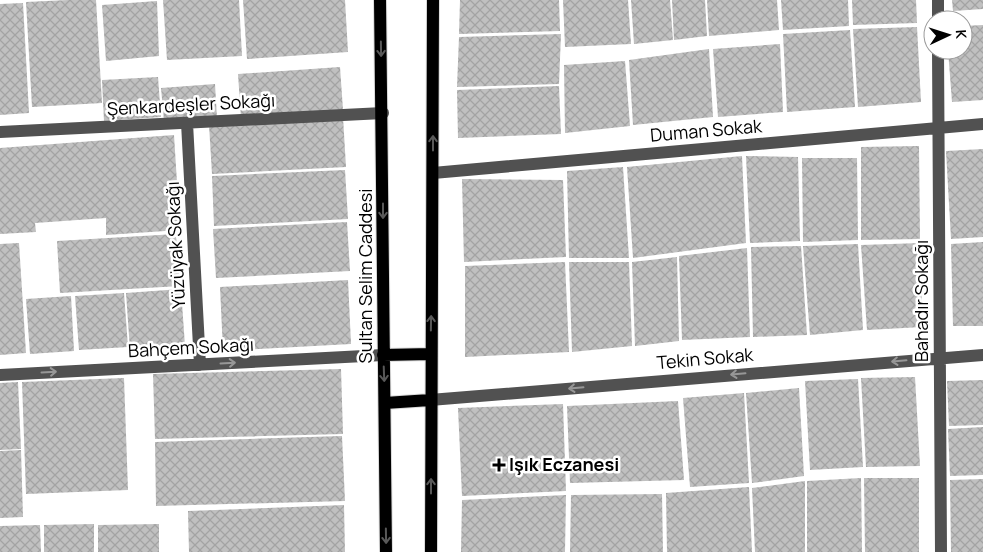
<svg xmlns="http://www.w3.org/2000/svg" width="983" height="552" font-family="Manrope,sans-serif">
<defs>
<pattern id="building-cross-hatch" width="8" height="8" patternUnits="userSpaceOnUse" patternTransform="scale(1.25)"><rect width="8" height="8" fill="#c0c0c0"/><path d="M0 0l8 8M0 8l8-8" fill="none" stroke="#a3a3a3"/></pattern>
</defs>
<rect width="100%" height="100%" fill="#fff"/>
<!-- building -->
<path fill="url(#building-cross-hatch)" d="M 68,0 L 96,0 L 102,103 L 32,107 L 26,2 Z
M 163,0 L 239,0 L 242,56 L 167,60 Z
M 243,0 L 345,0 L 348,52 L 247,59 Z
M 460,0 L 559,0 L 560,31 L 459,34 Z
M 563,0 L 628,0 L 631,44 L 565,47 Z
M 631,0 L 670,0 L 673,40 L 634,44 Z
M 672,0 L 705,0 L 707,36 L 674,40 Z
M 707,0 L 777,0 L 779,30 L 709,36 Z
M 781,0 L 848,0 L 849,26 L 783,30 Z
M 852,0 L 916,0 L 917,23 L 853,25 Z
M 952,0 L 983,0 L 983,9 L 953,11 Z
M 157,1 L 159,56 L 106,61 L 102,5 Z
M 23,3 L 29,113 L 0,115 L 0,4 Z
M 983,25 L 983,100 L 952,102 L 948,50 L 963,50 L 963,26 Z
M 917,27 L 921,102 L 858,107 L 853,29 Z
M 850,30 L 855,107 L 787,112 L 783,34 Z
M 561,34 L 559,84 L 457,87 L 459,37 Z
M 780,44 L 783,112 L 718,117 L 713,49 Z
M 709,49 L 713,117 L 633,125 L 629,60 Z
M 625,61 L 630,126 L 565,133 L 564,65 Z
M 340,67 L 343,110 L 241,118 L 238,74 Z
M 158,77 L 161,117 L 104,121 L 102,80 Z
M 215,84 L 217,118 L 164,121 L 161,88 Z
M 559,86 L 561,134 L 458,138 L 457,90 Z
M 343,117 L 346,167 L 212,174 L 209,125 Z
M 174,135 L 180,230 L 106,235 L 106,218 L 35,223 L 36,232 L 0,234 L 0,148 Z
M 919,146 L 920,239 L 861,240 L 861,147 Z
M 983,149 L 983,237 L 951,239 L 946,151 Z
M 742,156 L 746,243 L 633,258 L 627,167 Z
M 746,156 L 798,157 L 800,241 L 750,243 Z
M 802,158 L 857,158 L 858,240 L 803,242 Z
M 623,167 L 629,258 L 569,258 L 567,171 Z
M 345,170 L 348,219 L 214,226 L 212,176 Z
M 462,179 L 563,180 L 566,257 L 464,262 Z
M 347,222 L 350,271 L 216,278 L 213,229 Z
M 176,234 L 180,286 L 60,293 L 57,241 Z
M 983,242 L 983,326 L 953,326 L 951,244 Z
M 19,243 L 26,353 L 0,355 L 0,244 Z
M 921,243 L 922,327 L 867,330 L 861,245 Z
M 858,244 L 863,330 L 810,335 L 803,246 Z
M 801,246 L 807,335 L 753,337 L 751,247 Z
M 747,248 L 750,337 L 682,340 L 679,256 Z
M 677,257 L 679,341 L 635,346 L 632,262 Z
M 565,262 L 569,352 L 465,357 L 465,266 Z
M 569,262 L 629,262 L 632,346 L 572,352 Z
M 348,280 L 351,344 L 223,351 L 220,287 Z
M 181,289 L 185,346 L 130,350 L 126,293 Z
M 124,293 L 128,347 L 79,350 L 75,296 Z
M 71,296 L 74,351 L 30,354 L 26,299 Z
M 341,369 L 343,434 L 155,439 L 153,374 Z
M 915,377 L 920,466 L 866,467 L 861,378 Z
M 124,378 L 128,490 L 26,494 L 22,382 Z
M 858,379 L 863,467 L 810,470 L 805,381 Z
M 983,380 L 983,425 L 949,426 L 947,381 Z
M 18,382 L 21,449 L 0,450 L 0,383 Z
M 799,388 L 804,476 L 752,483 L 746,393 Z
M 744,393 L 749,483 L 690,487 L 683,398 Z
M 678,401 L 684,480 L 570,483 L 567,406 Z
M 563,404 L 566,491 L 462,496 L 458,408 Z
M 983,427 L 983,475 L 950,476 L 948,429 Z
M 342,436 L 345,501 L 156,506 L 155,442 Z
M 21,450 L 23,517 L 0,518 L 0,451 Z
M 861,478 L 862,552 L 807,552 L 807,481 Z
M 864,478 L 919,478 L 919,552 L 865,552 Z
M 983,479 L 983,552 L 951,552 L 950,480 Z
M 805,481 L 805,552 L 755,552 L 752,488 Z
M 749,487 L 752,552 L 667,552 L 666,493 Z
M 662,494 L 663,552 L 570,552 L 571,495 Z
M 566,495 L 565,552 L 461,552 L 462,500 Z
M 344,505 L 345,552 L 189,552 L 188,511 Z
M 94,524 L 94,552 L 44,552 L 44,525 Z
M 159,524 L 159,552 L 98,552 L 98,525 Z
M 40,525 L 41,552 L 0,552 L 0,526 Z"/>
<g fill="none" stroke-linecap="round" stroke-linejoin="round">
<defs>
<path id="major" d="M 380,0 L 386,552
M 383,355 L 431,354
M 385,403 L 430,400
M 431,552 L 433,0"/>
</defs>
<!-- major casing -->
<use href="#major" stroke="#dbdbdb" stroke-width="14"/>
<!-- minor -->
<path stroke="#515151" stroke-width="12" d="M 938,0 L 938,20
M 938,50 L 941,552
M 187,123 L 200,365
M 0,132 L 383,113
M 433,173 L 983,124
M 0,375 L 383,355
M 430,400 L 983,355"/>
<!-- major -->
<use href="#major" stroke="#000" stroke-width="12"/>
</g>
<!-- one-way arrows -->
<defs><path id="oneway-shaft" d="M-6 0H5M1.5-3L5.5 0L1.5 3" fill="none" stroke-width="1.6" stroke-linecap="round" stroke-linejoin="round" transform="scale(1.25)"/></defs>
<g stroke="#595959">
<use href="#oneway-shaft" transform="translate(381 49) rotate(89)"/>
<use href="#oneway-shaft" transform="translate(433 143) rotate(-90)"/>
<use href="#oneway-shaft" transform="translate(383 211) rotate(90)"/>
<use href="#oneway-shaft" transform="translate(431 323) rotate(-89)"/>
<use href="#oneway-shaft" transform="translate(384 374) rotate(88)"/>
<use href="#oneway-shaft" transform="translate(431 486) rotate(-90)"/>
<use href="#oneway-shaft" transform="translate(386 536) rotate(89)"/>
</g>
<g stroke="#979797">
<use href="#oneway-shaft" transform="translate(899 361) rotate(175)"/>
<use href="#oneway-shaft" transform="translate(228 363) rotate(-3)"/>
<use href="#oneway-shaft" transform="translate(49 372) rotate(-3)"/>
<use href="#oneway-shaft" transform="translate(738 374) rotate(175)"/>
<use href="#oneway-shaft" transform="translate(576 388) rotate(175)"/>
</g>
<!-- markers -->
<path fill="#000" stroke="#fff" stroke-width="2" d="M496.5 457.5h5v5h5v5h-5v5h-5v-5h-5v-5h5z"/>
<g text-anchor="middle" stroke-width="5" stroke-linejoin="round" paint-order="stroke">
<!-- street labels -->
<g font-size="18" fill="#000" stroke="#fff">
<text transform="translate(191 105) rotate(-3)" y="6">Şenkardeşler Sokağı</text>
<text transform="translate(706 131) rotate(-5)" y="6">Duman Sokak</text>
<text transform="translate(176 245) rotate(-93)" y="6">Yüzüyak Sokağı</text>
<text transform="translate(366 276) rotate(-90)" y="6">Sultan Selim Caddesi</text>
<text transform="translate(922 301) rotate(-90)" y="6">Bahadır Sokağı</text>
<text transform="translate(191 348) rotate(-3)" y="6">Bahçem Sokağı</text>
<text transform="translate(705 359) rotate(-5)" y="6">Tekin Sokak</text>
</g>
<!-- poi labels -->
<g font-size="18" font-weight="bold" fill="#000" stroke="#fff" text-anchor="start">
<text x="509" y="471">Işık Eczanesi</text>
</g>
</g>
<!-- north arrow -->
<g transform="translate(948 35) rotate(86)"><circle r="24" fill="#ffffff" stroke="#999999"/>
<path d="M0-4L9 19L0 12L-9 19Z" fill="#000000"/>
<text y="-8" font-size="14" font-weight="bold" text-anchor="middle" fill="#000000">K</text>
</g>
</svg>
